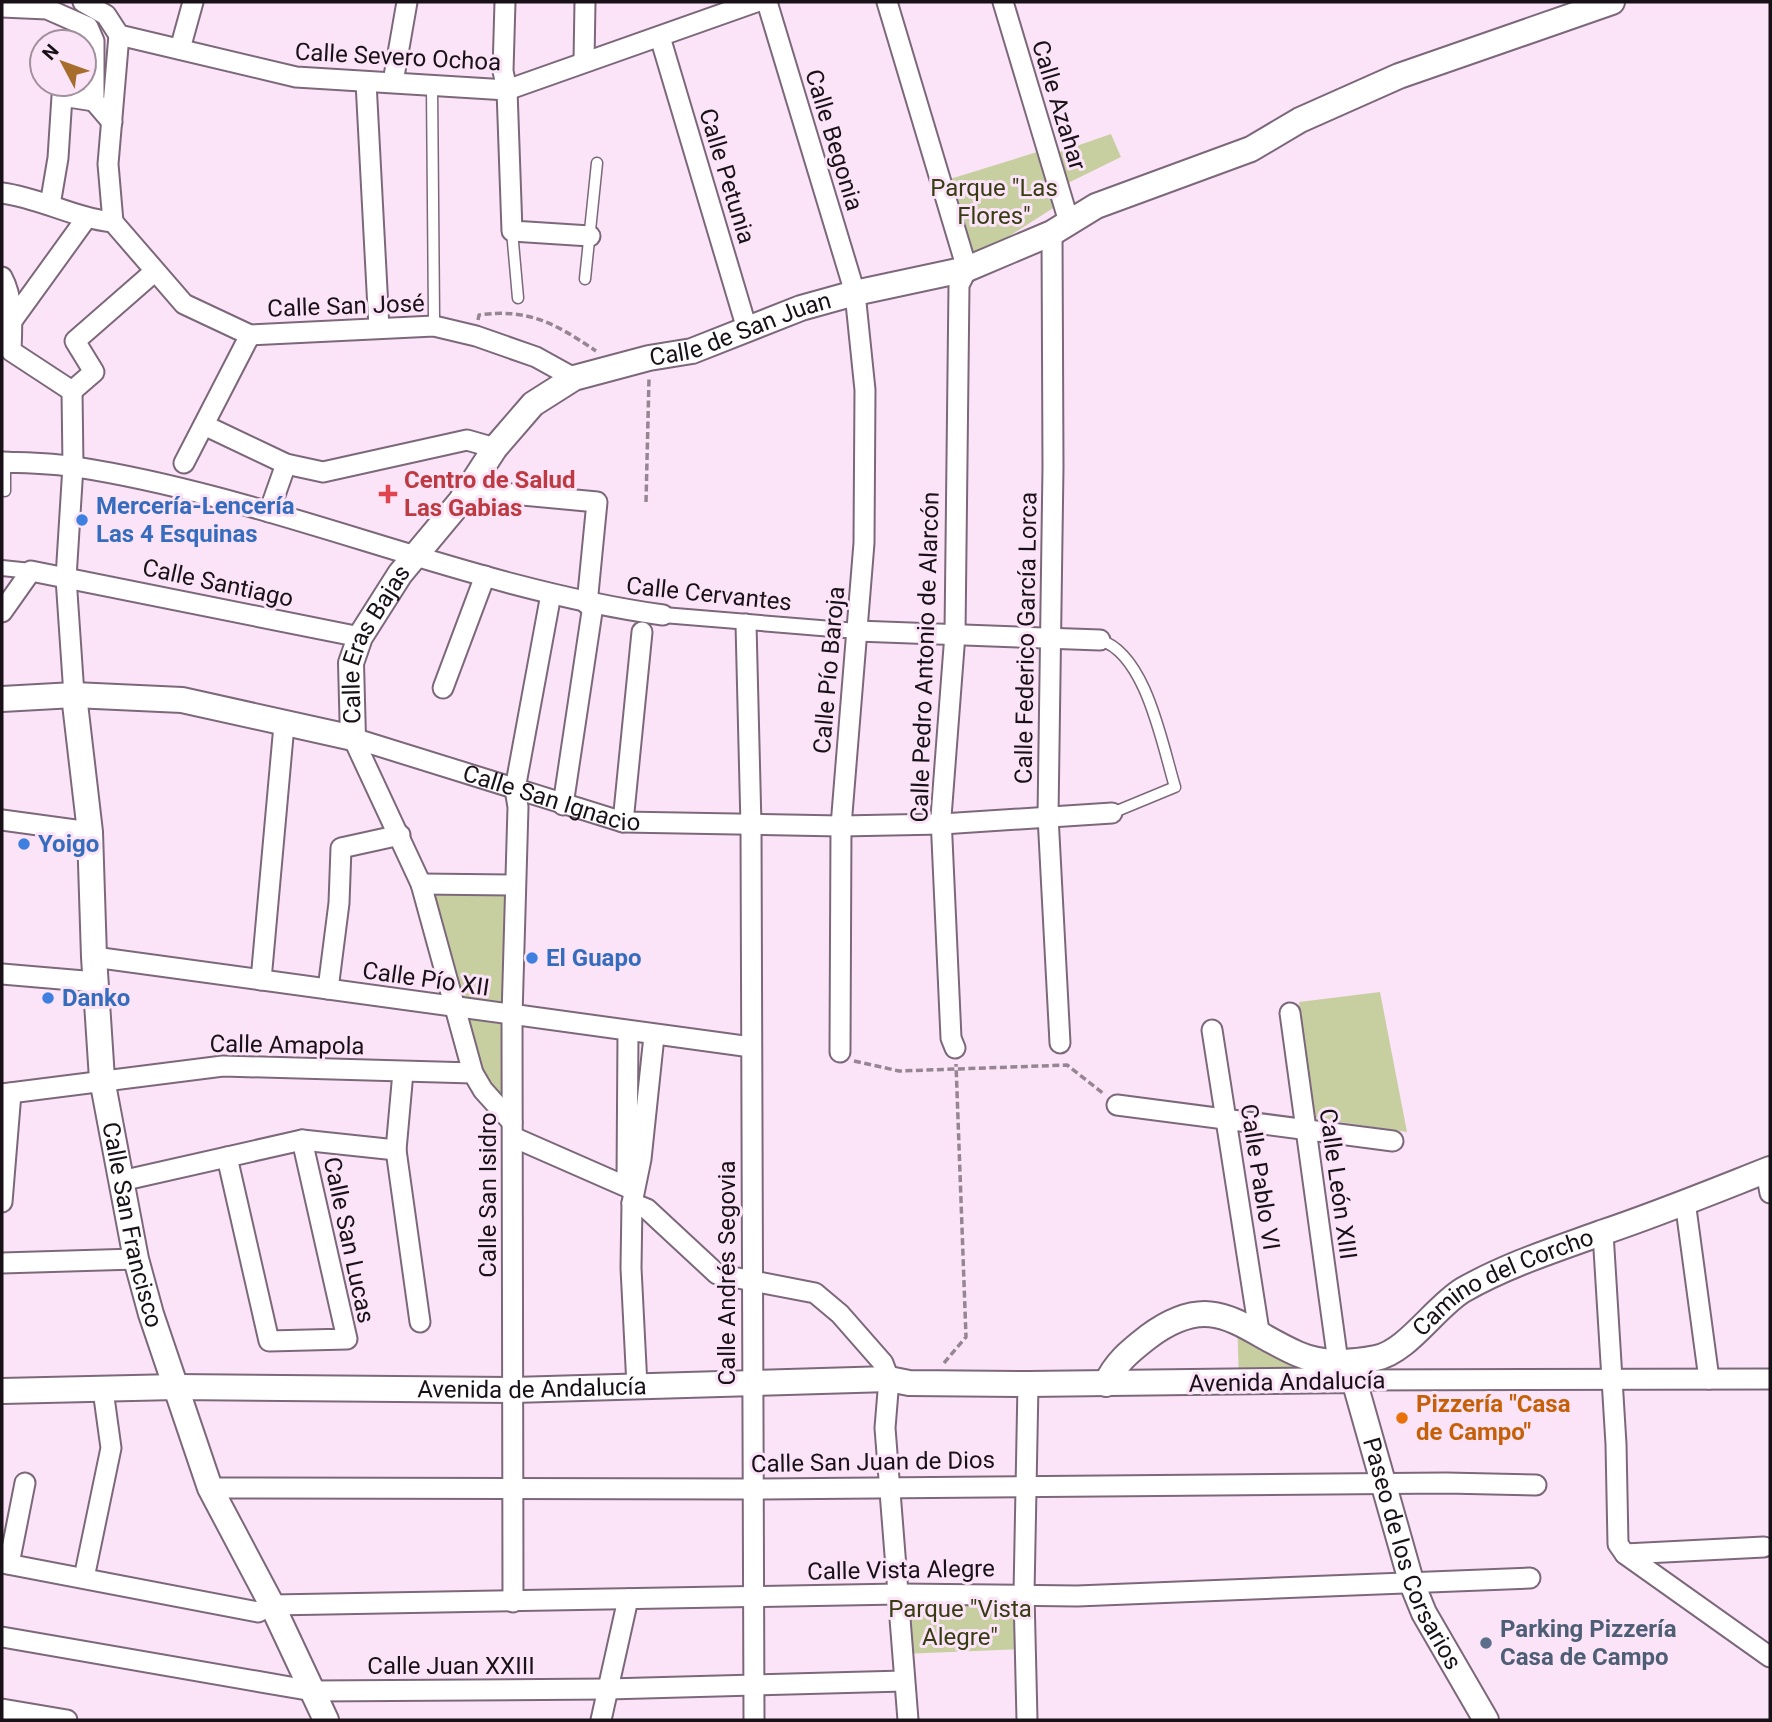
<svg xmlns="http://www.w3.org/2000/svg" width="1772" height="1722" font-family="Roboto,sans-serif">
<rect width="100%" height="100%" fill="#fbe4f8"/>
<!-- green -->
<path fill="#c7cfa1" d="M 1111,134 L 1121,157 L 1068,183 L 1059,152 Z
M 1037,152 L 1055,207 L 1003,240 L 972,256 L 950,179 Z
M 431,892 L 507,892 L 505,1008 L 459,1001 Z
M 1380,992 L 1407,1132 L 1314,1118 L 1299,1002 Z
M 464,1018 L 506,1025 L 504,1098 L 499,1099 L 487,1085 Z
M 1237,1320 L 1351,1362 L 1239,1381 Z
M 899,1594 L 1024,1594 L 1026,1649 L 902,1654 Z"/>
<g fill="none" stroke-linecap="round" stroke-linejoin="round">
<defs>
<path id="service" d="M 432,87 L 434,317
M 512,231 L 518,298
M 585,279 L 597,163
M 5,491 L 5,462
M 1100,640 C 1146,654 1162,744 1175,787 L 1112,813"/>
<path id="pedestrian" d="M 2,568 L 31,571
M 663,615 L 857,631"/>
<g id="minor">
<path d="M 83,2 L 106,15 L 119,35 L 296,77 L 507,90 L 756,2"/>
<path d="M 505,2 L 503,71 L 507,90 L 512,231 L 590,236"/>
<path d="M 767,2 L 855,293 L 865,390 L 864,543 L 841,826 L 840,1052"/>
<path d="M 887,2 L 967,269 L 959,285 L 955,634 L 941,817 L 951,1038 L 955,1048"/>
<path d="M 1003,2 L 1069,222"/>
<path d="M 2,7 L 47,9 L 88,27 L 94,41 L 94,101 L 112,122"/>
<path d="M 660,37 L 747,329"/>
<path d="M 180,49 L 193,2"/>
<path d="M 584,61 L 585,2"/>
<path d="M 366,82 L 379,328"/>
<path d="M 393,82 L 407,2"/>
<path d="M 2,193 C 41,198 73,218 113,222"/>
<path d="M 50,205 L 58,158 L 62,96 L 94,101"/>
<path d="M 113,222 L 184,304 L 250,335 L 434,326 L 476,336 L 536,357 L 574,378"/>
<path d="M 113,222 L 108,164 L 119,35"/>
<path d="M 1052,233 L 1053,467 L 1048,816 L 1060,1043"/>
<path d="M 2,277 C 14,299 12,326 11,351 L 72,391 L 73,466 L 66,578 L 74,695"/>
<path d="M 12,321 L 85,220"/>
<path d="M 72,391 L 94,372 L 75,341 L 154,272"/>
<path d="M 204,425 L 286,464 L 323,472 L 467,440 L 495,448"/>
<path d="M 2,462 C 26,463 52,463 76,467 C 276,498 463,587 663,615"/>
<path d="M 184,463 L 250,335"/>
<path d="M 469,490 L 597,502 L 587,604"/>
<path d="M 269,512 L 286,464"/>
<path d="M 2,612 L 31,571 L 360,637"/>
<path d="M 746,624 L 751,826 L 754,1720"/>
<path d="M 857,631 L 1100,640"/>
<path d="M 443,688 L 485,576"/>
<path id="s1" d="M 353,738 L 623,822 L 841,826 L 942,824 L 1112,813"/>
<path d="M 353,738 L 421,884 L 473,1073 L 483,1090 L 512,1122"/>
<path d="M 563,805 L 593,605"/>
<path d="M 2,820 L 90,832"/>
<path d="M 623,822 L 642,632"/>
<path d="M 421,884 L 514,885"/>
<path d="M 94,957 L 751,1047"/>
<path d="M 2,974 L 96,982"/>
<path d="M 261,980 L 284,725"/>
<path d="M 328,989 L 339,903 L 341,848 L 400,835"/>
<path d="M 1290,1013 L 1338,1362"/>
<path d="M 1212,1030 L 1259,1331"/>
<path d="M 403,1072 L 396,1150 L 420,1322"/>
<path d="M 2,1094 L 223,1066 L 473,1073"/>
<path d="M 1117,1105 L 1393,1141"/>
<path d="M 513,1137 L 627,1187"/>
<path d="M 227,1157 L 269,1341 L 347,1339 L 302,1140"/>
<path d="M 1766,1171 L 1770,1193"/>
<path d="M 121,1181 L 302,1140 L 396,1150"/>
<path d="M 627,1182 L 628,1033"/>
<path d="M 1685,1201 L 1709,1379"/>
<path d="M 2,1202 L 11,1093"/>
<path d="M 632,1203 L 647,1209 L 717,1274 L 815,1293 L 840,1314 L 883,1363 L 889,1379 L 885,1428 L 908,1720"/>
<path d="M 1603,1233 L 1616,1444 L 1618,1544 L 1625,1554 L 1770,1657"/>
<path d="M 2,1263 L 136,1259"/>
<path d="M 1354,1380 L 1770,1379"/>
<path d="M 637,1386 L 631,1268 L 632,1203 L 641,1159 L 654,1036"/>
<path d="M 210,1488 L 752,1489 L 1446,1483 L 1536,1485"/>
<path d="M 1625,1554 L 1764,1547"/>
<path d="M 2,1563 L 258,1612 L 272,1605 L 899,1594 L 1077,1596 L 1530,1578"/>
<path d="M 9,1564 L 25,1483"/>
<path d="M 84,1578 L 111,1448 L 103,1390"/>
<path d="M 513,1602 L 512,1016 L 518,807 L 515,789 L 551,594"/>
<path d="M 2,1637 L 313,1691 L 608,1689 L 904,1681"/>
<path d="M 2,1709 L 67,1720"/>
<path d="M 601,1720 L 628,1599"/>
<path d="M 1027,1720 L 1024,1594 L 1028,1384"/>
</g>
<g id="tertiary">
<path id="s2" d="M 74,695 L 90,832 L 94,957 L 102,1079 L 136,1259 L 151,1314 L 210,1488 L 272,1605 L 326,1720"/>
<path id="s3" d="M 2,699 L 74,695 L 182,700 L 353,738 L 351,663 L 360,637 L 400,574 L 460,502 L 495,448 L 533,404 L 574,378 L 649,358 L 692,351 L 801,308 L 855,293 L 967,269 L 1052,233 L 1096,206 L 1251,149 L 1300,120 L 1399,76 L 1612,2"/>
<path id="s4" d="M 1106,1384 C 1115,1363 1130,1351 1148,1337 C 1214,1288 1240,1329 1298,1354 C 1323,1365 1350,1363 1376,1358 C 1407,1352 1435,1307 1463,1290 C 1507,1265 1554,1250 1601,1233 C 1658,1214 1714,1191 1770,1169"/>
<path id="s5" d="M 2,1391 L 176,1387 L 513,1390 L 889,1379 L 909,1383 L 1028,1384 L 1354,1380 L 1411,1581 L 1424,1613 L 1486,1720"/>
</g>
</defs>
<!-- service casing -->
<use href="#service" stroke="#7c687a" stroke-width="13"/>
<!-- pedestrian casing -->
<use href="#pedestrian" stroke="#7c687a" stroke-width="18"/>
<!-- minor casing -->
<use href="#minor" stroke="#7c687a" stroke-width="23"/>
<!-- tertiary casing -->
<use href="#tertiary" stroke="#7c687a" stroke-width="28"/>
<!-- path -->
<path stroke="#968694" stroke-width="3.5" stroke-dasharray="7 3.5" stroke-linecap="butt" d="M 478,320 L 479,315 C 529,308 556,324 596,351
M 646,502 L 649,378
M 854,1061 L 899,1071 L 1067,1065 L 1104,1094
M 944,1363 L 966,1337 L 956,1064"/>
<!-- service -->
<use href="#service" stroke="#fff" stroke-width="10"/>
<!-- pedestrian -->
<use href="#pedestrian" stroke="#fff" stroke-width="14"/>
<!-- minor -->
<use href="#minor" stroke="#fff" stroke-width="19"/>
<!-- tertiary -->
<use href="#tertiary" stroke="#fff" stroke-width="24"/>
</g>
<!-- markers -->
<path fill="#e0444e" stroke="#fbe4f8" stroke-width="2.5" d="M384.5 483.5h7v7h7v7h-7v7h-7v-7h-7v-7h7z"/>
<g fill="#3f7fe0" stroke="#fbe4f8" stroke-width="2.5">
<circle cx="82" cy="520" r="7"/>
<circle cx="24" cy="844" r="7"/>
<circle cx="532" cy="958" r="7"/>
<circle cx="48" cy="998" r="7"/>
</g>
<circle fill="#e8710a" stroke="#fbe4f8" stroke-width="2.5" cx="1402" cy="1418" r="7"/>
<circle fill="#5c6f8a" stroke="#fbe4f8" stroke-width="2.5" cx="1486" cy="1643" r="7"/>
<g text-anchor="middle" stroke-width="6" stroke-linejoin="round" paint-order="stroke">
<!-- street labels -->
<g font-size="24" fill="#191118" stroke="#fbe4f8">
<text transform="translate(398 57) rotate(3)" y="8">Calle Severo Ochoa</text>
<text transform="translate(1059 105) rotate(73)" y="8">Calle Azahar</text>
<text transform="translate(834 140) rotate(73)" y="8">Calle Begonia</text>
<text transform="translate(727 176) rotate(73)" y="8">Calle Petunia</text>
<text transform="translate(346 306) rotate(-2)" y="8">Calle San José</text>
<text dy="8" stroke="none"><textPath href="#s3" startOffset="971">Calle de San Juan</textPath></text>
<text transform="translate(218 583) rotate(12)" y="8">Calle Santiago</text>
<text transform="translate(709 594) rotate(6)" y="8">Calle Cervantes</text>
<text transform="translate(1026 638) rotate(-89)" y="8">Calle Federico García Lorca</text>
<text dy="8" stroke="none"><textPath href="#s3" startOffset="455">Calle Eras Bajas</textPath></text>
<text transform="translate(925 657) rotate(-88)" y="8">Calle Pedro Antonio de Alarcón</text>
<text transform="translate(829 670) rotate(-85)" y="8">Calle Pío Baroja</text>
<text dy="8" stroke="none"><textPath href="#s1" startOffset="208">Calle San Ignacio</textPath></text>
<text transform="translate(426 979) rotate(8)" y="8">Calle Pío XII</text>
<text transform="translate(287 1045) rotate(1)" y="8">Calle Amapola</text>
<text transform="translate(1260 1177) rotate(81)" y="8">Calle Pablo VI</text>
<text transform="translate(1338 1184) rotate(82)" y="8">Calle León XIII</text>
<text transform="translate(488 1195) rotate(-90)" y="8">Calle San Isidro</text>
<text dy="8" stroke="none"><textPath href="#s2" startOffset="534">Calle San Francisco</textPath></text>
<text transform="translate(349 1240) rotate(78)" y="8">Calle San Lucas</text>
<text transform="translate(727 1273) rotate(-90)" y="8">Calle Andrés Segovia</text>
<text dy="8" stroke="none"><textPath href="#s4" startOffset="458">Camino del Corcho</textPath></text>
<text transform="translate(1287 1382) rotate(-1)" y="8">Avenida Andalucía</text>
<text dy="8" stroke="none"><textPath href="#s5" startOffset="530">Avenida de Andalucía</textPath></text>
<text transform="translate(873 1462) rotate(-1)" y="8">Calle San Juan de Dios</text>
<text dy="8" stroke="none"><textPath href="#s5" startOffset="1536">Paseo de los Corsarios</textPath></text>
<text transform="translate(901 1570) rotate(-1)" y="8">Calle Vista Alegre</text>
<text x="451" y="1674">Calle Juan XXIII</text>
</g>
<!-- park labels -->
<g font-size="24" fill="#373c11" stroke="#fbe4f8">
<text x="994" y="196">Parque "Las<tspan x="994" dy="28">Flores"</tspan></text>
<text x="960" y="1617">Parque "Vista<tspan x="960" dy="28">Alegre"</tspan></text>
</g>
<!-- health labels -->
<g font-size="24" font-weight="bold" fill="#be3a42" stroke="#fbe4f8" text-anchor="start">
<text x="404" y="488">Centro de Salud<tspan x="404" dy="28">Las Gabias</tspan></text>
</g>
<!-- shop labels -->
<g font-size="24" font-weight="bold" fill="#366cbe" stroke="#fbe4f8" text-anchor="start">
<text x="96" y="514">Mercería-Lencería<tspan x="96" dy="28">Las 4 Esquinas</tspan></text>
<text x="38" y="852">Yoigo</text>
<text x="546" y="966">El Guapo</text>
<text x="62" y="1006">Danko</text>
</g>
<!-- food labels -->
<g font-size="24" font-weight="bold" fill="#c56008" stroke="#fbe4f8" text-anchor="start">
<text x="1416" y="1412">Pizzería "Casa<tspan x="1416" dy="28">de Campo"</tspan></text>
</g>
<!-- service labels -->
<g font-size="24" font-weight="bold" fill="#4e5e75" stroke="#fbe4f8" text-anchor="start">
<text x="1500" y="1637">Parking Pizzería<tspan x="1500" dy="28">Casa de Campo</tspan></text>
</g>
</g>
<!-- border -->
<rect width="1772" height="1722" fill="none" stroke="#191118" stroke-width="7"/>
<!-- north arrow -->
<g transform="translate(63 63) rotate(311)"><circle r="33" fill="#fbe4f8" stroke="#a1909e" stroke-width="2"/>
<path d="M0-5L12 26L0 18L-12 26Z" fill="#a76d2d"/>
<text y="-10" font-size="19" font-weight="bold" text-anchor="middle" fill="#191118">N</text>
</g>
</svg>
